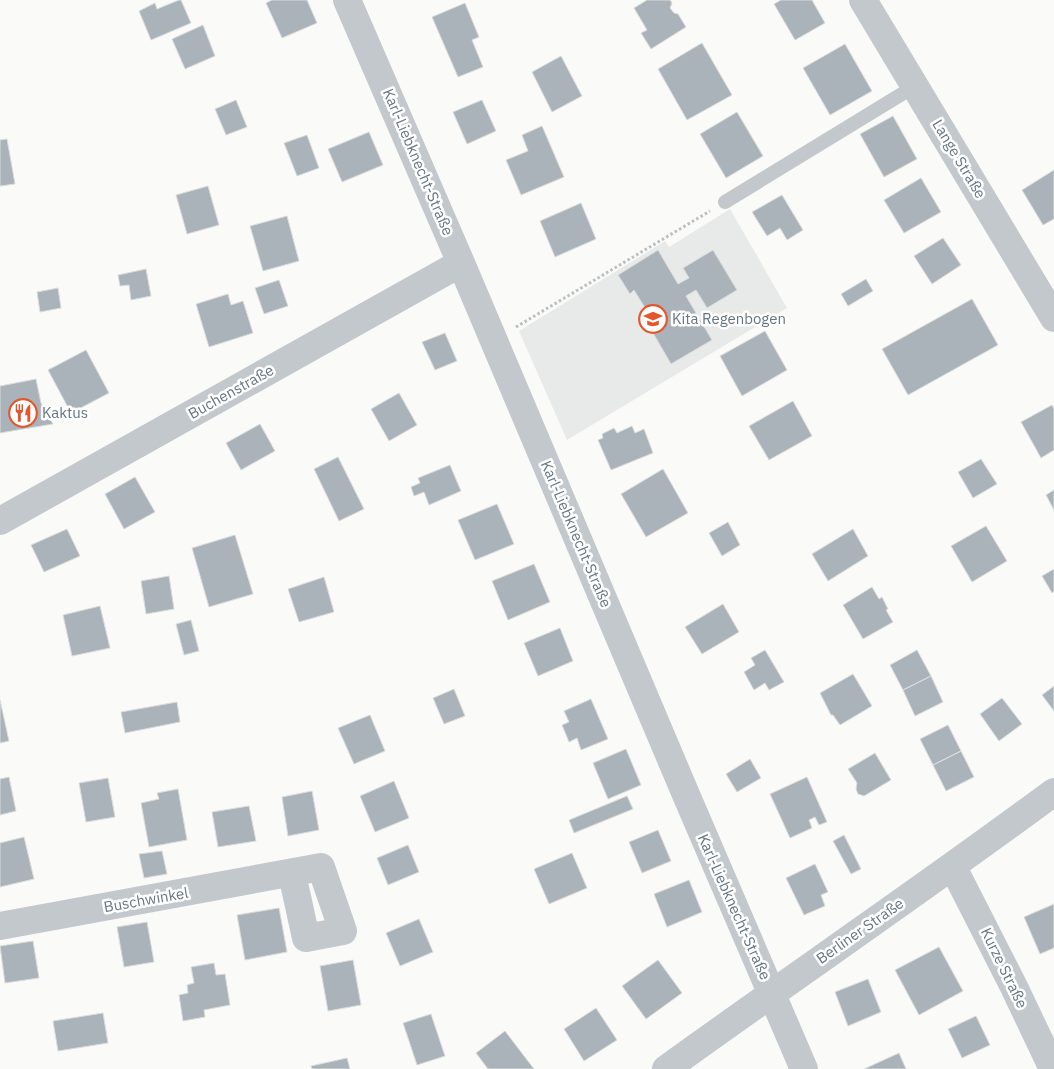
<svg xmlns="http://www.w3.org/2000/svg" width="1054" height="1069" font-family="'IBM Plex Sans',sans-serif">
<rect width="100%" height="100%" fill="#fafaf8"/>
<!-- built -->
<path fill="#e8e9e9" d="M 730,209 L 787,308 L 567,440 L 519,331 L 665,241 L 669,247 Z"/>
<!-- building -->
<path fill="#aab3b9" stroke="#dcdcda" d="M 179,0 L 181,0 L 191,23 L 151,40 L 139,11 L 155,3 L 157,9 Z
M 272,0 L 307,0 L 317,23 L 282,38 L 266,3 Z
M 647,0 L 670,0 L 672,3 L 670,8 L 674,13 L 678,14 L 686,27 L 651,49 L 641,33 L 647,30 L 634,8 Z
M 781,0 L 812,0 L 825,23 L 795,40 L 774,4 Z
M 465,3 L 479,37 L 472,40 L 483,67 L 458,77 L 432,17 Z
M 203,25 L 215,56 L 185,69 L 172,39 Z
M 702,43 L 732,95 L 687,120 L 658,69 Z
M 845,44 L 872,91 L 830,115 L 803,68 Z
M 561,56 L 582,96 L 552,112 L 532,72 Z
M 236,100 L 247,127 L 226,135 L 215,109 Z
M 482,100 L 496,131 L 467,144 L 453,112 Z
M 737,112 L 763,156 L 726,178 L 700,134 Z
M 893,116 L 917,159 L 884,177 L 860,134 Z
M 542,126 L 564,177 L 521,195 L 506,160 L 528,151 L 522,135 Z
M 369,132 L 383,165 L 342,182 L 328,149 Z
M 307,135 L 319,168 L 297,176 L 284,143 Z
M 7,139 L 15,184 L 0,186 L 0,140 Z
M 1054,170 L 1054,219 L 1043,225 L 1022,190 Z
M 921,178 L 941,212 L 904,233 L 884,200 Z
M 208,186 L 219,225 L 187,234 L 176,195 Z
M 782,195 L 803,230 L 787,240 L 780,228 L 767,236 L 752,212 Z
M 581,203 L 596,239 L 555,257 L 540,221 Z
M 287,216 L 299,261 L 263,271 L 250,226 Z
M 943,238 L 961,265 L 932,284 L 914,256 Z
M 658,250 L 678,284 L 689,278 L 683,268 L 713,250 L 737,290 L 707,308 L 696,290 L 686,296 L 712,340 L 671,364 L 645,319 L 650,316 L 634,290 L 630,294 L 618,275 Z
M 146,269 L 151,296 L 131,300 L 129,285 L 120,286 L 118,275 Z
M 866,279 L 873,291 L 848,306 L 841,294 Z
M 279,280 L 288,306 L 264,314 L 255,288 Z
M 58,288 L 61,308 L 40,312 L 37,292 Z
M 228,294 L 231,305 L 243,301 L 253,333 L 209,347 L 196,304 Z
M 972,299 L 998,345 L 908,395 L 882,349 Z
M 765,331 L 787,370 L 742,396 L 720,356 Z
M 445,333 L 457,361 L 435,370 L 422,342 Z
M 86,350 L 109,393 L 71,413 L 48,370 Z
M 36,379 L 41,403 L 53,424 L 0,433 L 0,386 Z
M 399,393 L 417,425 L 389,441 L 371,409 Z
M 793,401 L 812,436 L 769,460 L 749,426 Z
M 1052,405 L 1054,409 L 1054,450 L 1041,458 L 1021,422 Z
M 260,424 L 275,451 L 241,470 L 226,443 Z
M 632,426 L 635,433 L 644,429 L 653,453 L 611,470 L 598,440 L 603,438 L 602,434 L 614,428 L 617,433 Z
M 338,457 L 364,509 L 339,521 L 314,469 Z
M 981,459 L 997,484 L 973,498 L 958,472 Z
M 450,465 L 461,491 L 429,505 L 424,492 L 414,496 L 411,487 L 420,483 L 418,478 Z
M 663,469 L 688,513 L 646,537 L 621,494 Z
M 135,477 L 155,512 L 124,529 L 105,494 Z
M 1054,490 L 1054,510 L 1046,495 Z
M 497,504 L 514,544 L 475,560 L 458,520 Z
M 728,522 L 740,545 L 722,556 L 709,533 Z
M 986,526 L 1007,561 L 972,582 L 951,546 Z
M 67,529 L 80,556 L 44,572 L 31,545 Z
M 853,529 L 868,556 L 828,581 L 812,554 Z
M 235,535 L 253,594 L 209,607 L 192,548 Z
M 534,564 L 550,602 L 508,620 L 492,581 Z
M 1054,569 L 1054,591 L 1052,593 L 1042,576 Z
M 169,576 L 174,609 L 146,614 L 141,581 Z
M 324,577 L 334,612 L 299,622 L 288,589 Z
M 872,587 L 879,599 L 882,597 L 888,609 L 886,610 L 893,622 L 863,639 L 843,605 Z
M 723,604 L 739,632 L 702,654 L 685,627 Z
M 100,606 L 110,648 L 72,656 L 63,615 Z
M 191,620 L 199,651 L 184,655 L 176,624 Z
M 560,628 L 573,661 L 538,676 L 524,643 Z
M 765,650 L 784,682 L 769,690 L 765,683 L 754,690 L 744,672 L 755,665 L 751,658 Z
M 917,650 L 931,676 L 903,690 L 890,665 Z
M 853,674 L 872,706 L 840,725 L 833,715 L 831,715 L 820,693 Z
M 931,676 L 943,702 L 915,716 L 903,690 Z
M 1054,686 L 1054,711 L 1042,695 Z
M 454,689 L 465,716 L 444,724 L 433,698 Z
M 1002,698 L 1022,724 L 999,741 L 980,714 Z
M 591,699 L 608,739 L 581,750 L 577,738 L 569,742 L 562,725 L 569,722 L 564,711 Z
M 0,700 L 9,741 L 0,743 Z
M 177,702 L 180,722 L 125,733 L 121,712 Z
M 370,715 L 385,751 L 354,764 L 338,728 Z
M 948,725 L 961,751 L 933,765 L 920,739 Z
M 626,749 L 641,785 L 608,799 L 593,763 Z
M 961,751 L 974,777 L 946,791 L 933,765 Z
M 875,753 L 891,780 L 864,796 L 858,794 L 856,789 L 857,783 L 848,769 Z
M 750,759 L 761,778 L 737,792 L 726,774 Z
M 9,777 L 16,811 L 0,815 L 0,779 Z
M 807,777 L 827,822 L 819,825 L 815,817 L 809,820 L 812,828 L 790,838 L 770,794 Z
M 108,778 L 115,817 L 86,822 L 79,783 Z
M 394,781 L 409,818 L 375,832 L 360,796 Z
M 178,789 L 187,840 L 149,847 L 141,803 L 159,799 L 157,793 Z
M 312,791 L 319,830 L 288,836 L 282,797 Z
M 627,796 L 633,809 L 574,833 L 569,820 Z
M 249,806 L 256,841 L 218,847 L 212,812 Z
M 658,830 L 671,861 L 642,873 L 629,842 Z
M 844,835 L 861,869 L 851,874 L 833,841 Z
M 24,837 L 34,879 L 0,887 L 0,843 Z
M 408,845 L 419,872 L 388,885 L 377,858 Z
M 162,851 L 167,874 L 144,878 L 139,854 Z
M 572,853 L 587,888 L 549,904 L 534,869 Z
M 815,864 L 828,892 L 821,895 L 825,906 L 804,915 L 786,878 Z
M 689,880 L 702,912 L 667,927 L 654,894 Z
M 1054,904 L 1054,948 L 1040,954 L 1024,917 Z
M 279,908 L 287,952 L 245,960 L 237,915 Z
M 419,919 L 433,952 L 400,966 L 386,933 Z
M 147,922 L 154,962 L 124,967 L 117,927 Z
M 33,941 L 39,978 L 5,983 L 0,946 Z
M 939,947 L 963,991 L 919,1015 L 895,970 Z
M 353,960 L 361,1005 L 328,1011 L 320,966 Z
M 658,960 L 682,993 L 646,1019 L 622,986 Z
M 214,963 L 216,975 L 225,974 L 230,1005 L 204,1010 L 205,1017 L 183,1021 L 179,995 L 188,993 L 187,985 L 194,983 L 191,967 Z
M 868,979 L 881,1012 L 848,1026 L 835,992 Z
M 596,1008 L 617,1040 L 584,1061 L 564,1029 Z
M 103,1013 L 108,1043 L 58,1051 L 53,1021 Z
M 431,1014 L 445,1056 L 417,1065 L 403,1023 Z
M 976,1016 L 990,1045 L 962,1058 L 948,1029 Z
M 505,1031 L 534,1069 L 488,1069 L 476,1053 Z
M 899,1053 L 906,1069 L 864,1069 Z
M 347,1058 L 350,1069 L 312,1069 L 311,1066 Z"/>
<g fill="none" stroke-linecap="round" stroke-linejoin="round">
<!-- path -->
<path stroke="#bbbfc2" stroke-width="3" stroke-dasharray="2.5 2.5" stroke-linecap="butt" d="M 516,327 L 710,211"/>
<!-- service -->
<path stroke="#c3c8cc" stroke-width="14" d="M 725,202 L 915,86"/>
<!-- minor -->
<path stroke="#c3c8cc" stroke-width="28" d="M 347,0 L 461,263 L 687,797 L 804,1069
M 863,0 L 1054,318
M 0,521 L 461,263
M 951,868 L 959,879 L 1014,987 L 1053,1069
M 0,926 L 321,867 L 343,931 L 306,938 L 292,874
M 666,1069 C 795,976 926,887 1054,792"/>
</g>
<!-- icons -->
<defs>
<symbol id="school-ring" viewBox="-11 -11 22 22"><circle r="9.5" fill="#fff" stroke="#e4572e" stroke-width="1.5"/><path d="M0-5L7-2L0 1L-7-2ZM-4 1L0 2.5L4 1V4Q0 6-4 4Z" fill="#e4572e"/></symbol>
<symbol id="restaurant-ring" viewBox="-11 -11 22 22"><circle r="9.5" fill="#fff" stroke="#e4572e" stroke-width="1.5"/><path d="M-5-6h1v4h1v-4h1v4h1v-4h1v5L-1.5 .5V6h-2V.5L-5-1ZM5-6V6H3V1.5H1.5Q1.5-4 5-6Z" fill="#e4572e"/></symbol>
</defs>
<g fill-rule="evenodd">
<use href="#school-ring" x="637" y="303" width="32" height="32"/>
<use href="#restaurant-ring" x="7" y="397" width="32" height="32"/>
</g>
<g text-anchor="middle" stroke-width="5" stroke-linejoin="round" paint-order="stroke">
<!-- street labels -->
<g font-size="15" fill="#657683" stroke="#fff">
<text transform="translate(959 159) rotate(59)" y="5">Lange Straße</text>
<text transform="translate(418 162) rotate(67)" y="5">Karl-Liebknecht-Straße</text>
<text transform="translate(231 392) rotate(-29)" y="5">Buchenstraße</text>
<text transform="translate(576 534) rotate(67)" y="5">Karl-Liebknecht-Straße</text>
<text transform="translate(146 900) rotate(-10)" y="5">Buschwinkel</text>
<text transform="translate(734 907) rotate(66)" y="5">Karl-Liebknecht-Straße</text>
<text transform="translate(860 931) rotate(-35)" y="5">Berliner Straße</text>
<text transform="translate(1004 968) rotate(64)" y="5">Kurze Straße</text>
</g>
<!-- poi labels -->
<g font-size="15" fill="#657683" stroke="#fff" text-anchor="start">
<text x="672" y="324">Kita Regenbogen</text>
<text x="42" y="418">Kaktus</text>
</g>
</g>
</svg>
